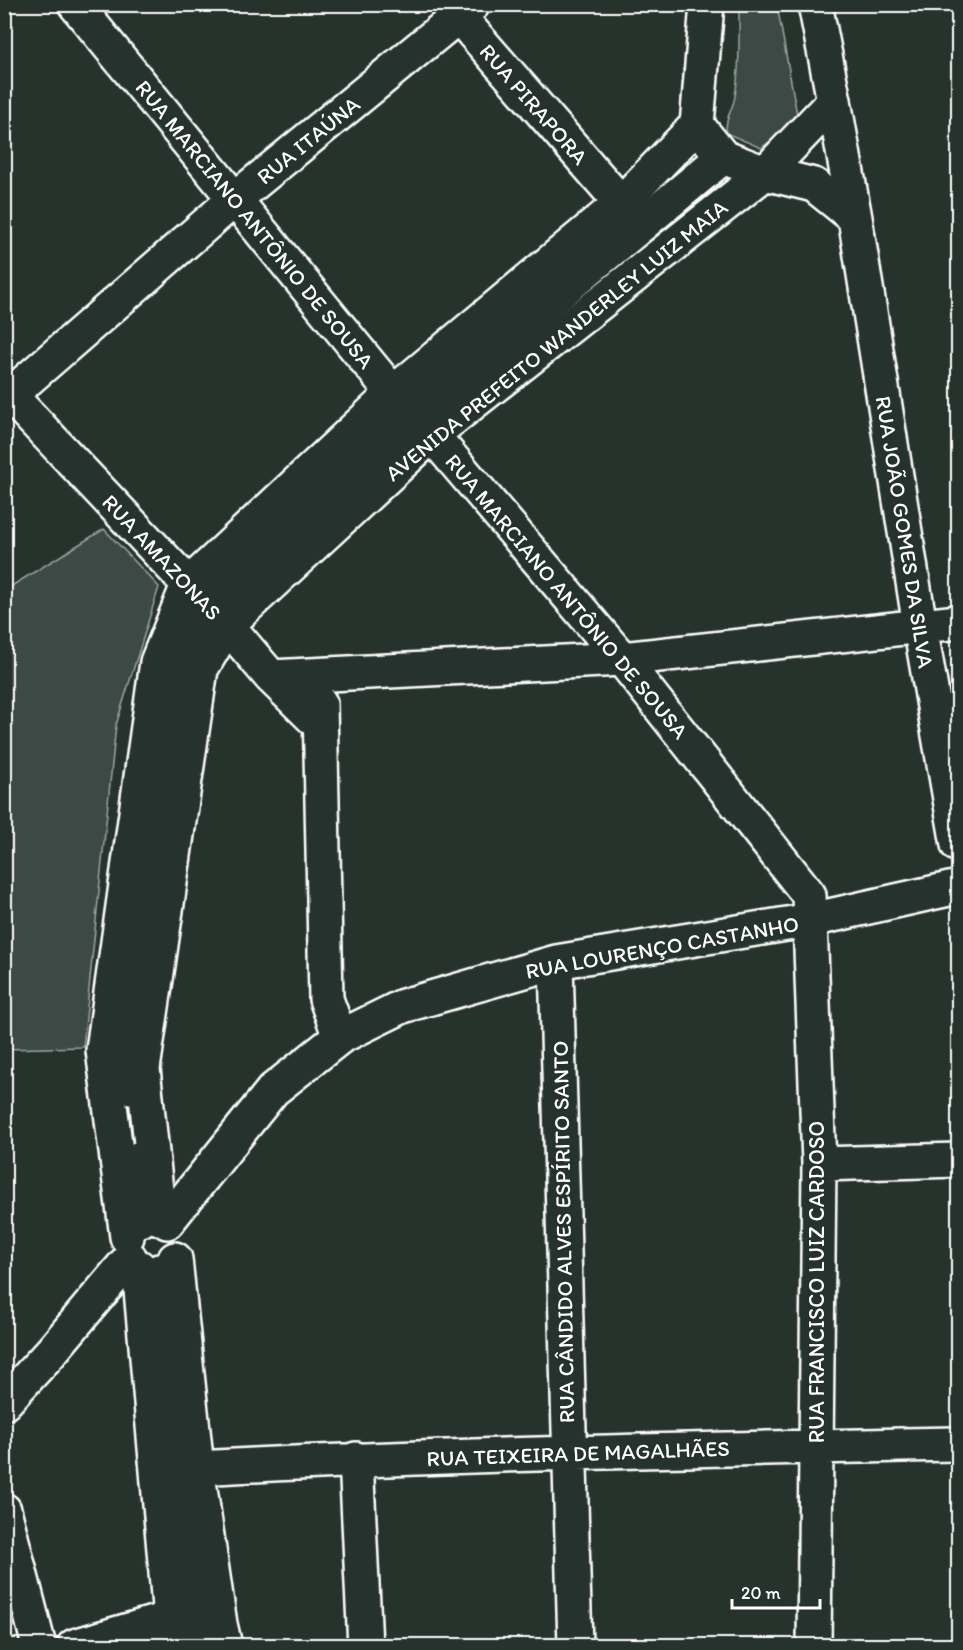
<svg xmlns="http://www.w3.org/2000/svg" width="963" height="1650" font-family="Itim,sans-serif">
<rect width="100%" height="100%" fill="#26332d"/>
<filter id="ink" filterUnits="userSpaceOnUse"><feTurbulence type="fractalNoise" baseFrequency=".0167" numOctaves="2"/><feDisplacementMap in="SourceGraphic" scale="12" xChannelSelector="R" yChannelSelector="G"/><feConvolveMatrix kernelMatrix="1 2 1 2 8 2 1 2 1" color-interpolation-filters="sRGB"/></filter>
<g filter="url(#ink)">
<!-- green -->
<path fill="#3e4944" stroke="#9ea4a2" stroke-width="1.5" d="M 740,4 L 777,5 L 798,120 L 761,148 L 726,133 C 725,116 733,110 735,96 C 740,67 739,35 739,6 Z
M 104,529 L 159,587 L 116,725 L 83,1047 L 5,1049 L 5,590 Z"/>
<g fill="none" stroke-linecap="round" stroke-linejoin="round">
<defs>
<path id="minor" d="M 75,4 L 393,393 L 432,435 L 622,659 L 809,895 L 819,1164 L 814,1646
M 448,4 L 621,203
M 834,101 L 855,218 L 920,626 L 958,845
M 765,173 L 814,185 L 855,218
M 4,389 L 227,625 L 271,677 L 320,725
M 10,395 L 235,199 L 473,4
M 271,677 L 622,659 L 958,622
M 320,703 L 326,999 L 340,1037
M 556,962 L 575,1646
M 130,1087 L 128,1065 L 149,831 L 176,668 L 205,602 L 444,389 L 723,157
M 138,1159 L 140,1181 L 141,1220
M 819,1164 L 958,1160
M 167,1222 L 273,1090 L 340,1037 L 403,1006 L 556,962 L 811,920 L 958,887
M 159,1271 L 194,1625 L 200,1646
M 4,1403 L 51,1352 L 130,1258
M 356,1459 L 365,1646
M 197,1468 C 451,1454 705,1449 958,1444
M 4,1510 L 39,1646
M 74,1646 L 170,1618"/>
<path id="major" d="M 697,125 L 723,157 L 765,173
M 159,1218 L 143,1069 L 201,669 L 227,625 L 432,435 L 765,173 L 834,101 L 815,4
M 127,1237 L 103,1050 L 157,662 L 188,585 L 393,393 L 621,203 L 697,125 L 707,4
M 175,1259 L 197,1468 L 220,1624 L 225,1646
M 139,1267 L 170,1618 L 177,1646"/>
</defs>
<!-- minor casing -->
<use href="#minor" stroke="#fff" stroke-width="38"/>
<!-- major casing -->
<use href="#major" stroke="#fff" stroke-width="38"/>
<!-- minor -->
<use href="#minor" stroke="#26332d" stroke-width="33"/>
<!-- major -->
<use href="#major" stroke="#26332d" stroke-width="33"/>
</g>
</g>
<g text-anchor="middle" stroke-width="4.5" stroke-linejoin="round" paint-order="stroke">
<!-- street labels -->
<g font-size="22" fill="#fff" stroke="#26332d">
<text transform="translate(534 104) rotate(49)" y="8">RUA PIRAPORA</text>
<text transform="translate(308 140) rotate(-39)" y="8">RUA ITAÚNA</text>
<text transform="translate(255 224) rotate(51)" y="8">RUA MARCIANO ANTÔNIO DE SOUSA</text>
<text transform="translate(556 340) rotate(-39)" y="8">AVENIDA PREFEITO WANDERLEY LUIZ MAIA</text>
<text transform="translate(905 532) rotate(81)" y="8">RUA JOÃO GOMES DA SILVA</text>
<text transform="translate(162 557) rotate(47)" y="8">RUA AMAZONAS</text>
<text transform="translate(567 596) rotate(50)" y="8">RUA MARCIANO ANTÔNIO DE SOUSA</text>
<text transform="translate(662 947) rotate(-10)" y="8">RUA LOURENÇO CASTANHO</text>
<text transform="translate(563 1232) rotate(-91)" y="8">RUA CÂNDIDO ALVES ESPÍRITO SANTO</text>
<text transform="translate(816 1282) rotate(-90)" y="8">RUA FRANCISCO LUIZ CARDOSO</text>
<text transform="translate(578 1453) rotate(-2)" y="8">RUA TEIXEIRA DE MAGALHÃES</text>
</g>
</g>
<!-- margin -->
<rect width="963" height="1650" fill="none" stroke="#26332d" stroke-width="24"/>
<rect x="12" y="12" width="939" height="1626" fill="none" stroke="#fff" stroke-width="2" filter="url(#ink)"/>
<!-- scale -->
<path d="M732 1599v9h88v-9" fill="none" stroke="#ffffff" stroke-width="3"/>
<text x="741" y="1599" font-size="18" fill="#ffffff" stroke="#26332d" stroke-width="4.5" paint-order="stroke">20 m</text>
</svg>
